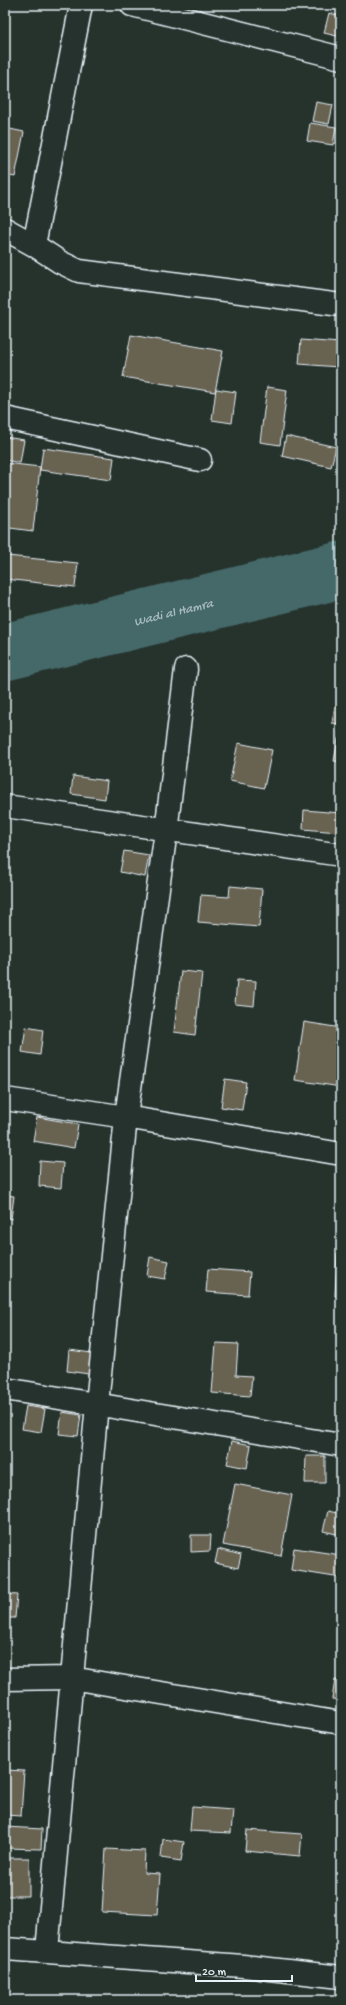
<svg xmlns="http://www.w3.org/2000/svg" width="346" height="2005" font-family="'Gochi Hand',sans-serif">
<rect width="100%" height="100%" fill="#26332d"/>
<filter id="ink" filterUnits="userSpaceOnUse"><feTurbulence type="fractalNoise" baseFrequency=".025" numOctaves="2"/><feDisplacementMap in="SourceGraphic" scale="8" xChannelSelector="R" yChannelSelector="G"/><feConvolveMatrix kernelMatrix="1 2 1 2 8 2 1 2 1" color-interpolation-filters="sRGB"/></filter>
<g filter="url(#ink)">
<g fill="none" stroke-linecap="round" stroke-linejoin="round">
<!-- river -->
<path stroke="#456969" stroke-width="57" id="s1" d="M 5,652 L 341,570"/>
</g>
<!-- building -->
<path fill="#686251" stroke="#e8f1f8" d="M 329,13 L 341,16 L 341,37 L 324,33 Z
M 316,102 L 333,105 L 329,124 L 312,121 Z
M 310,123 L 336,127 L 333,145 L 307,141 Z
M 5,128 L 24,132 L 15,177 L 5,175 Z
M 131,335 L 223,351 L 215,392 L 123,377 Z
M 301,340 L 340,343 L 338,367 L 299,364 Z
M 267,387 L 287,390 L 280,445 L 260,442 Z
M 216,389 L 236,392 L 232,423 L 212,420 Z
M 286,436 L 336,447 L 331,467 L 282,456 Z
M 5,437 L 24,440 L 20,463 L 5,460 Z
M 43,448 L 114,458 L 111,480 L 40,470 Z
M 5,463 L 40,467 L 33,531 L 10,528 L 7,556 L 78,563 L 75,587 L 5,579 Z
M 335,706 L 341,707 L 341,724 L 332,723 Z
M 340,728 L 341,729 L 341,762 L 334,761 Z
M 238,743 L 272,750 L 264,788 L 230,781 Z
M 73,776 L 107,781 L 105,799 L 71,794 Z
M 304,810 L 340,813 L 338,832 L 303,829 Z
M 124,851 L 149,855 L 145,877 L 120,872 Z
M 230,886 L 262,889 L 259,927 L 198,922 L 201,895 L 229,897 Z
M 181,971 L 202,973 L 195,1035 L 174,1032 Z
M 237,980 L 256,981 L 254,1006 L 235,1004 Z
M 304,1022 L 341,1028 L 341,1087 L 295,1080 Z
M 26,1027 L 43,1030 L 40,1055 L 22,1052 Z
M 225,1079 L 246,1082 L 242,1110 L 221,1107 Z
M 37,1117 L 78,1124 L 74,1148 L 33,1141 Z
M 40,1161 L 63,1163 L 61,1188 L 39,1186 Z
M 5,1195 L 14,1196 L 11,1219 L 5,1218 Z
M 337,1253 L 341,1254 L 341,1296 L 335,1296 Z
M 150,1257 L 169,1261 L 165,1279 L 147,1276 Z
M 208,1269 L 250,1272 L 248,1295 L 206,1292 Z
M 216,1343 L 238,1344 L 236,1375 L 252,1376 L 250,1396 L 212,1393 Z
M 69,1350 L 92,1353 L 89,1374 L 67,1371 Z
M 26,1406 L 45,1409 L 41,1432 L 22,1429 Z
M 62,1412 L 81,1415 L 78,1436 L 59,1434 Z
M 232,1441 L 251,1445 L 247,1468 L 227,1464 Z
M 306,1456 L 325,1456 L 325,1483 L 305,1483 Z
M 235,1484 L 292,1495 L 281,1556 L 223,1545 Z
M 328,1511 L 341,1514 L 341,1535 L 323,1531 Z
M 191,1535 L 211,1535 L 210,1551 L 191,1552 Z
M 294,1548 L 341,1555 L 341,1578 L 291,1570 Z
M 218,1549 L 241,1555 L 238,1568 L 215,1563 Z
M 5,1594 L 17,1595 L 15,1618 L 5,1618 Z
M 335,1680 L 341,1681 L 341,1700 L 332,1699 Z
M 5,1770 L 24,1771 L 21,1816 L 5,1815 Z
M 192,1807 L 233,1810 L 231,1833 L 190,1831 Z
M 5,1827 L 42,1829 L 41,1849 L 5,1848 Z
M 247,1830 L 302,1834 L 300,1856 L 245,1851 Z
M 163,1839 L 184,1842 L 181,1861 L 161,1858 Z
M 106,1849 L 145,1851 L 144,1873 L 160,1874 L 157,1915 L 102,1912 Z
M 6,1858 L 29,1858 L 29,1896 L 6,1896 Z"/>
<g fill="none" stroke-linecap="round" stroke-linejoin="round">
<defs>
<path id="minor" d="M 81,5 L 34,245 L 60,262 L 79,271 L 341,305
M 132,5 L 341,58
M 5,229 L 34,245
M 5,418 L 200,460
M 5,806 L 341,855
M 5,1099 L 126,1117 L 341,1154
M 5,1389 L 341,1445
M 5,1679 L 71,1678 L 341,1723
M 5,1949 L 243,1966 L 341,1977
M 47,1951 L 97,1404 L 126,1117 L 166,831 L 186,669"/>
</defs>
<!-- minor casing -->
<use href="#minor" stroke="#e8f1f8" stroke-width="25"/>
<!-- minor -->
<use href="#minor" stroke="#26332d" stroke-width="22"/>
</g>
</g>
<g text-anchor="middle" stroke-width="3.5" stroke-linejoin="round" paint-order="stroke">
<!-- water labels -->
<g font-size="13" font-style="italic" fill="#a7bbbf" stroke="#26332d">
<text dy="5" stroke="none"><textPath href="#s1" startOffset="173">Wadi al Hamra</textPath></text>
</g>
</g>
<!-- margin -->
<rect width="346" height="2005" fill="none" stroke="#26332d" stroke-width="20"/>
<rect x="10" y="10" width="326" height="1985" fill="none" stroke="#e8f1f8" stroke-width="1.5" filter="url(#ink)"/>
<!-- scale -->
<path d="M196 1975v6h96v-6" fill="none" stroke="#e8f1f8" stroke-width="2"/>
<text x="202" y="1975" font-size="12" fill="#e8f1f8" stroke="#26332d" stroke-width="3" paint-order="stroke">20 m</text>
</svg>
